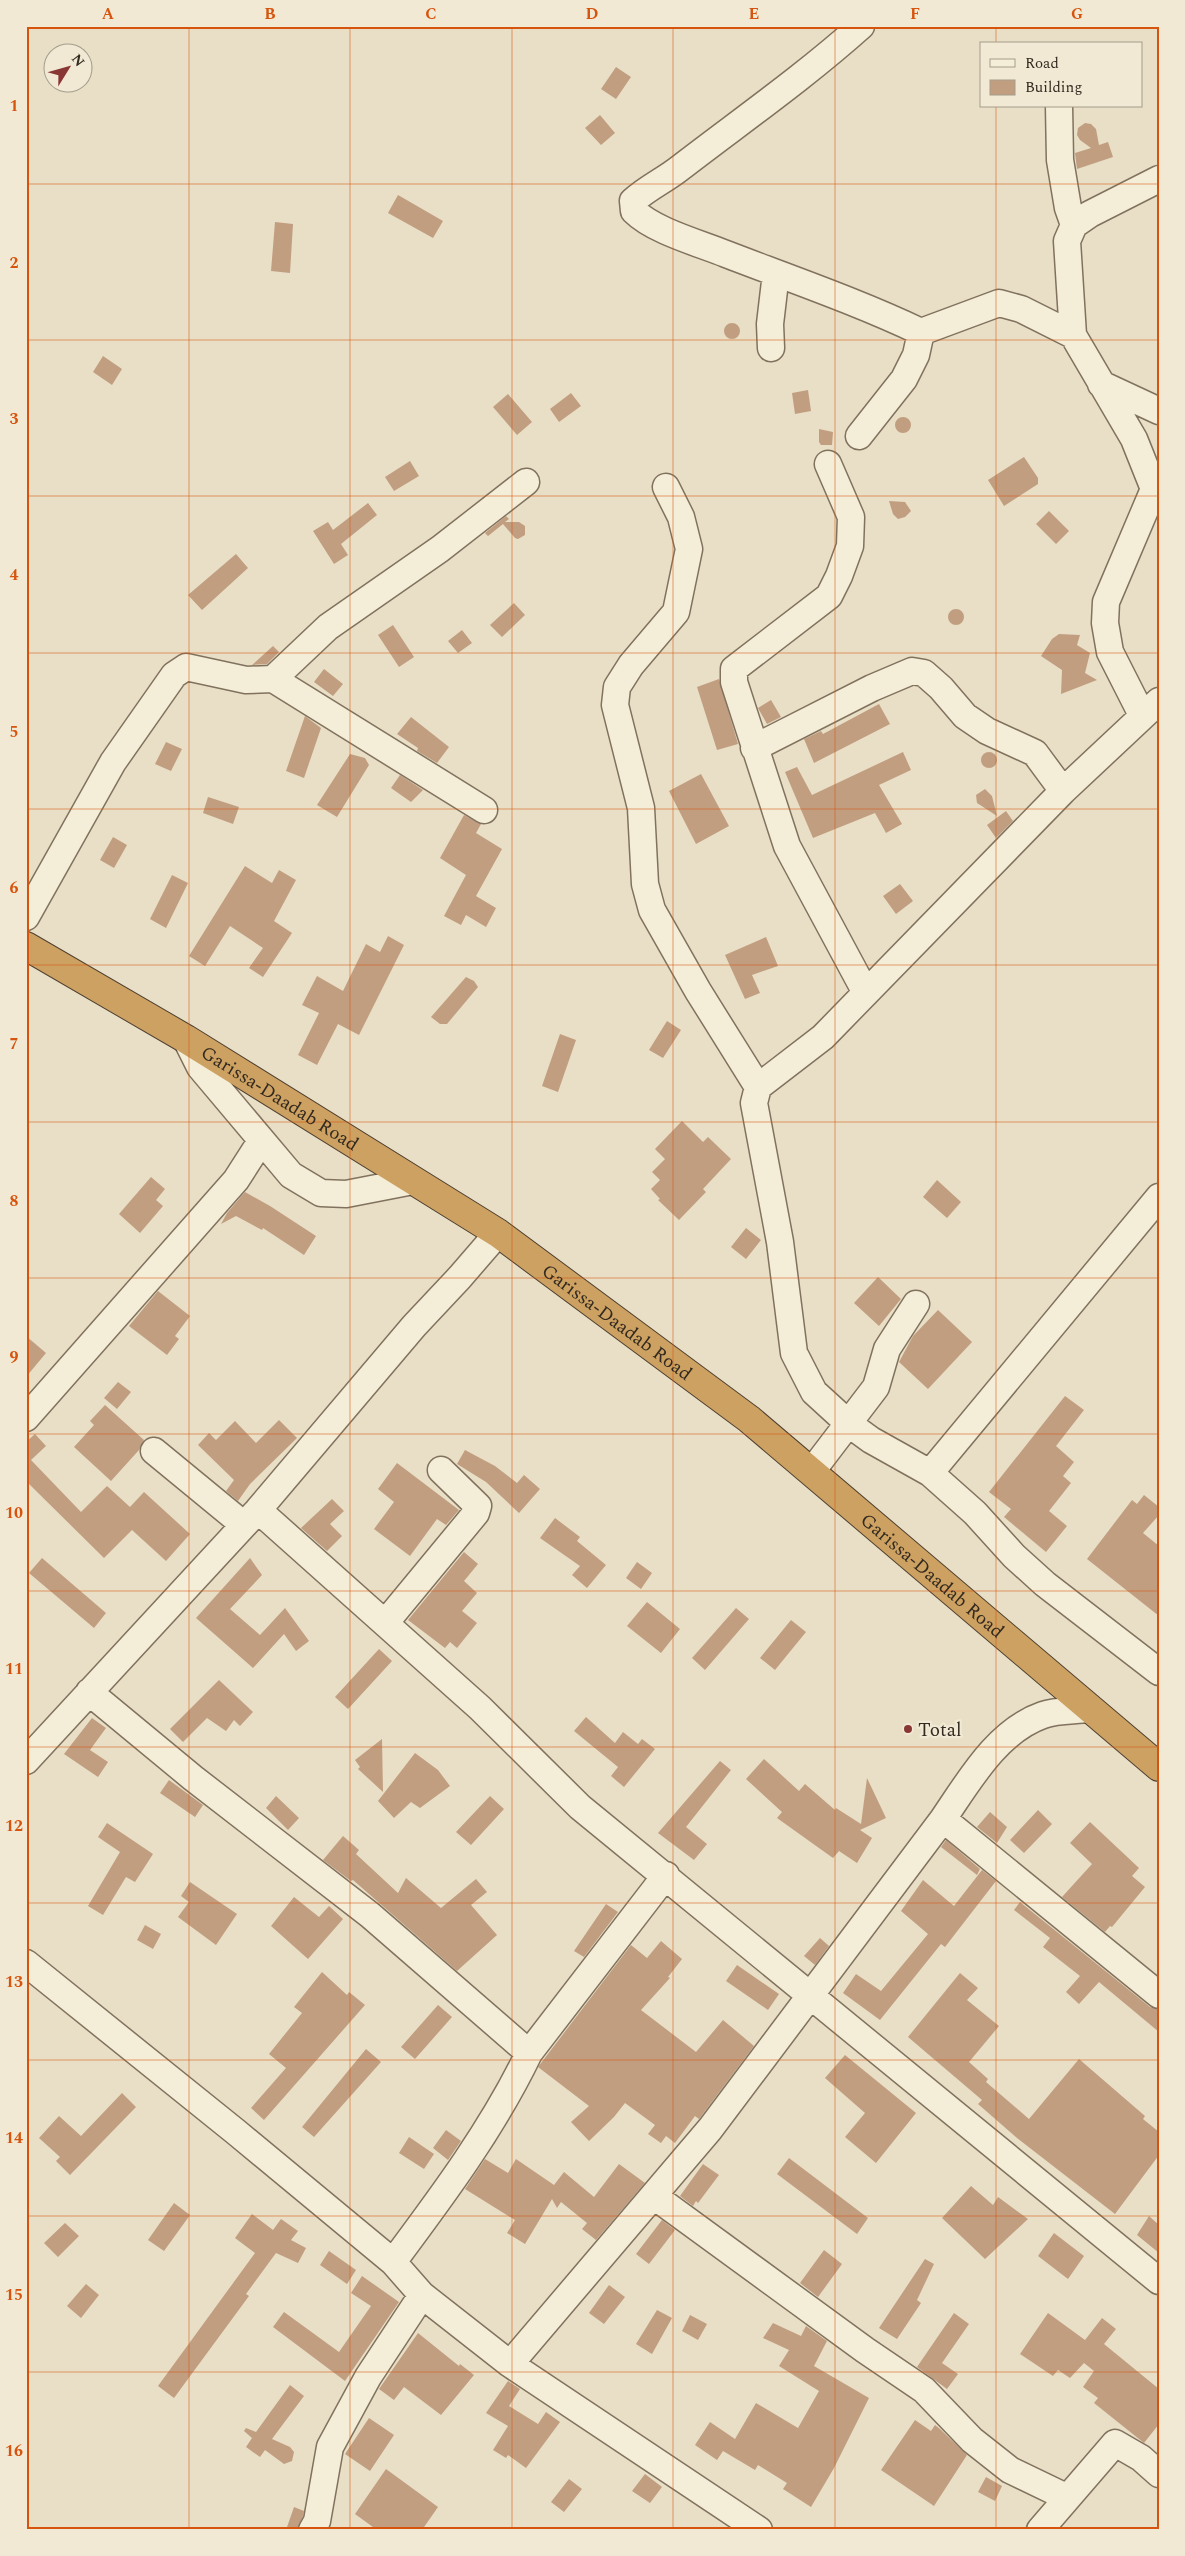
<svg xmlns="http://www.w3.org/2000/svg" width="1185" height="2556" font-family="Spectral,serif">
<rect width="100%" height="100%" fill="#e8dfc6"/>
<!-- building -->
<path fill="#c29e80" d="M 616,67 L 631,77 L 616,99 L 601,89 Z
M 600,115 L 615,133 L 601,145 L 585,128 Z
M 1085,123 L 1091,124 L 1096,129 L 1099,145 L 1108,142 L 1113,157 L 1077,169 L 1075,153 L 1091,148 L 1080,140 L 1077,135 L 1078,128 Z
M 398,195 L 443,221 L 433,238 L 388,213 Z
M 275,222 L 293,224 L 290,273 L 271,271 Z
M724 331a8 8 0 1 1 16 0a8 8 0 1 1-16 0Z
M 103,356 L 122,369 L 112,385 L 93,372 Z
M 808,390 L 811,411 L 795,414 L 792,393 Z
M 571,393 L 581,406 L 559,422 L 550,409 Z
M 508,394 L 532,422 L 517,435 L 493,407 Z
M895 425a8 8 0 1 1 16 0a8 8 0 1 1-16 0Z
M 819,429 L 833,432 L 832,445 L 821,445 L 819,442 Z
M 1024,457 L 1038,478 L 1038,484 L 1004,506 L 988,480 Z
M 410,461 L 419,476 L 394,491 L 385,477 Z
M 889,501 L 905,502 L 911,511 L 905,517 L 898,519 L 893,514 Z
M 368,503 L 377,515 L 341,544 L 348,555 L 334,564 L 313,531 L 328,522 L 333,530 Z
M 1049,511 L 1069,531 L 1056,544 L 1036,524 Z
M 506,516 L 509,519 L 505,522 L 519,522 L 525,526 L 525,535 L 518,539 L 515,538 L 503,524 L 488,536 L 485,533 Z
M 236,554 L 248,568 L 202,610 L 188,595 Z
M 514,603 L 525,615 L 502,637 L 490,625 Z
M948 617a8 8 0 1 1 16 0a8 8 0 1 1-16 0Z
M 393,625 L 414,657 L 399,667 L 378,635 Z
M 462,630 L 472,643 L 458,653 L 448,641 Z
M 1059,634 L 1080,635 L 1077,645 L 1090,653 L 1085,673 L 1097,680 L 1061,694 L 1062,670 L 1041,656 L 1052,639 Z
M 273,646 L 279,652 L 267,664 L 252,665 Z
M 324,669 L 343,684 L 333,696 L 314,682 Z
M 719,679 L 738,744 L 717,750 L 697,687 Z
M 771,700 L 781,717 L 767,724 L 758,708 Z
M 879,704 L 890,724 L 814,763 L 804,739 L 821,731 L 823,734 Z
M 305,716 L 321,728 L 304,778 L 286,771 Z
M 411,717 L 449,747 L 437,763 L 417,751 L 418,748 L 397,734 Z
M 166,742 L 182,749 L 171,771 L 155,764 Z
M981 760a8 8 0 1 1 16 0a8 8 0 1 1-16 0Z
M 903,752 L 911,770 L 879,785 L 902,824 L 886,833 L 875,813 L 813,838 L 785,772 L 797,767 L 812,795 Z
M 350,754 L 365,758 L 369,765 L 337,817 L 317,805 Z
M 701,774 L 729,826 L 696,844 L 669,791 Z
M 400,775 L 423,790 L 411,802 L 391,788 Z
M 985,789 L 992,796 L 997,816 L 977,803 L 976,795 Z
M 208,797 L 239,807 L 233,824 L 203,813 Z
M 1006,811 L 1013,821 L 996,838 L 987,825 Z
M 464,815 L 481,824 L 476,833 L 502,849 L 476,896 L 496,908 L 486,927 L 466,915 L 461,925 L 444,916 L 466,875 L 440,858 Z
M 113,837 L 127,845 L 114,868 L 100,860 Z
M 245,866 L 272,883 L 279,870 L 296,880 L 274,921 L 292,933 L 263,977 L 249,968 L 263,948 L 230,926 L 205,966 L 189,956 Z
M 172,875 L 188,883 L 166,928 L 150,919 Z
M 900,884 L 913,901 L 896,914 L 883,896 Z
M 388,936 L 404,945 L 359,1035 L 338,1024 L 317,1065 L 298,1055 L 319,1013 L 302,1005 L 317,976 L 343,991 L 366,944 L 380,952 Z
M 766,937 L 778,966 L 752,975 L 760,993 L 745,999 L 725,955 Z
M 466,977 L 474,981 L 478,987 L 447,1024 L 440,1024 L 431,1017 Z
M 667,1021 L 681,1030 L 663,1058 L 649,1050 Z
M 560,1034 L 576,1040 L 558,1092 L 542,1086 Z
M 682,1121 L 703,1142 L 708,1137 L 731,1159 L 703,1189 L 706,1192 L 679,1220 L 658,1200 L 660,1199 L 651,1189 L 660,1180 L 652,1172 L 665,1159 L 655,1149 Z
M 151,1177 L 165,1189 L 156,1200 L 163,1206 L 140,1233 L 119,1214 Z
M 937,1180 L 961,1202 L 947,1218 L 923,1197 Z
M 245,1192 L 270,1206 L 316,1236 L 304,1255 L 263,1228 L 262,1230 L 236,1216 L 221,1224 L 227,1213 Z
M 746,1228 L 761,1240 L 746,1259 L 731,1247 Z
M 878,1277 L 901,1299 L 879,1326 L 854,1303 Z
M 158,1291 L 190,1316 L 175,1336 L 179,1339 L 167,1355 L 129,1326 Z
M 938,1310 L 972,1342 L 928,1389 L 899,1362 L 913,1336 Z
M 26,1336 L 46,1353 L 26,1377 Z
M 118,1382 L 131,1392 L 117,1409 L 104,1398 Z
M 1065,1396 L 1084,1410 L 1056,1446 L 1074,1462 L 1063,1476 L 1071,1483 L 1049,1511 L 1067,1526 L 1046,1552 L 1004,1517 L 1011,1509 L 989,1492 Z
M 105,1405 L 144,1440 L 139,1450 L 111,1481 L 74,1447 L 94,1425 L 90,1421 Z
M 279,1420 L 297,1438 L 250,1484 L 238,1501 L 226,1491 L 234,1480 L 198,1445 L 209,1433 L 216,1440 L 235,1421 L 256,1443 Z
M 35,1434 L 46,1446 L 31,1460 L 81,1512 L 107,1486 L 130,1507 L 144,1492 L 190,1534 L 166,1561 L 132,1530 L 104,1558 L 26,1481 L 26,1442 Z
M 465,1450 L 495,1466 L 517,1483 L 524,1475 L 540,1489 L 519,1513 L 486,1482 L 457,1464 Z
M 397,1463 L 459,1510 L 446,1525 L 437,1519 L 410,1556 L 374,1529 L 394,1502 L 378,1489 Z
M 1144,1495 L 1159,1507 L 1159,1515 L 1143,1533 L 1159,1546 L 1159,1616 L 1087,1559 L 1132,1500 L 1137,1504 Z
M 332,1499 L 344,1511 L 330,1524 L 342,1536 L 327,1551 L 301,1528 Z
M 555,1518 L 580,1537 L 577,1541 L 606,1565 L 587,1588 L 572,1575 L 580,1566 L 540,1538 Z
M 464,1552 L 478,1564 L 464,1581 L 477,1593 L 462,1611 L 477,1623 L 457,1648 L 450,1642 L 445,1648 L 408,1620 Z
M 42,1558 L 106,1613 L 94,1628 L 29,1573 Z
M 250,1558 L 262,1575 L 230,1609 L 260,1635 L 285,1608 L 309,1641 L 296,1651 L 284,1634 L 253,1668 L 196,1618 Z
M 637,1562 L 652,1573 L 641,1589 L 626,1578 Z
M 647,1602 L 680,1629 L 661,1653 L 627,1626 Z
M 736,1608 L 749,1619 L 705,1670 L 692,1658 Z
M 791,1620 L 806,1632 L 775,1670 L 760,1658 Z
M 379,1649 L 392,1661 L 348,1709 L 335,1697 Z
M 219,1680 L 253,1712 L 240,1726 L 234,1720 L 226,1731 L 207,1718 L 183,1742 L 170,1729 Z
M 586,1717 L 615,1743 L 623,1732 L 638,1744 L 642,1739 L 655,1749 L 624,1787 L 611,1776 L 618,1767 L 574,1731 Z
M 92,1718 L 106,1728 L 90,1750 L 108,1762 L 98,1777 L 64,1754 Z
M 382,1739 L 383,1792 L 358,1769 L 360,1767 L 355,1760 Z
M 415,1753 L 438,1770 L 450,1786 L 420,1808 L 411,1802 L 394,1818 L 378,1801 Z
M 764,1759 L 799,1791 L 805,1784 L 835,1810 L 836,1808 L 861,1824 L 867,1778 L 886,1818 L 860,1830 L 872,1838 L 857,1863 L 839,1851 L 833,1858 L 777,1818 L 782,1812 L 746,1779 Z
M 720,1761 L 731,1770 L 686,1827 L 707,1844 L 694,1860 L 658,1833 Z
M 169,1780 L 203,1805 L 195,1817 L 160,1793 Z
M 276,1796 L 299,1818 L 288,1830 L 266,1808 Z
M 490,1796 L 504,1809 L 471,1845 L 456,1832 Z
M 1038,1810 L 1052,1824 L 1024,1853 L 1010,1840 Z
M 990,1812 L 1007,1827 L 997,1843 L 977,1827 Z
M 1090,1822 L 1139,1868 L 1132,1876 L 1145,1887 L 1112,1927 L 1110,1926 L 1105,1932 L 1062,1897 L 1092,1864 L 1070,1843 Z
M 107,1823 L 153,1854 L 135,1882 L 126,1877 L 103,1915 L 88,1906 L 120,1852 L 98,1837 Z
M 343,1836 L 359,1850 L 356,1854 L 398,1893 L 406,1878 L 441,1908 L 476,1879 L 487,1892 L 471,1905 L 497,1935 L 457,1971 L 353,1880 L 351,1881 L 323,1860 Z
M 946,1840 L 980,1869 L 977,1875 L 941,1847 Z
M 982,1870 L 996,1881 L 945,1947 L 941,1944 L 880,2020 L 843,1993 L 856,1974 L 881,1991 L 928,1934 L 901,1911 L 923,1880 L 954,1906 Z
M 190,1882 L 237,1914 L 216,1945 L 178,1917 L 189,1902 L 181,1896 Z
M 294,1897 L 319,1917 L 329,1906 L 343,1919 L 308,1959 L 271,1926 Z
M 1020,1902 L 1150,2007 L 1159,2010 L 1159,2032 L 1099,1982 L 1079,2004 L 1066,1992 L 1080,1976 L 1043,1947 L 1050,1938 L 1014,1910 Z
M 606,1904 L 618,1912 L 584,1957 L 574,1951 Z
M 145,1925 L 161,1934 L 153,1949 L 137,1940 Z
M 820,1938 L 829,1946 L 815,1965 L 804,1956 Z
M 661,1941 L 682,1959 L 668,1977 L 670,1978 L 641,2010 L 696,2052 L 723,2020 L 754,2046 L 699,2119 L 695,2116 L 675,2143 L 666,2136 L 661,2143 L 648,2134 L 655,2125 L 625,2103 L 614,2117 L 589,2141 L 571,2122 L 589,2106 L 538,2067 L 631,1945 L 647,1958 Z
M 737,1965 L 779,1994 L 768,2010 L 726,1981 Z
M 322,1972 L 347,1995 L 349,1992 L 365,2005 L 264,2120 L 251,2108 L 286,2068 L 269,2054 L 302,2013 L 294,2007 Z
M 960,1973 L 978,1988 L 967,2000 L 999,2026 L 969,2062 L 988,2079 L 986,2082 L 1029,2119 L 1079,2059 L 1145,2116 L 1143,2119 L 1159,2132 L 1159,2155 L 1115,2214 L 1017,2138 L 978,2104 L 982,2100 L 908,2037 Z
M 438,2005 L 452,2017 L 415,2059 L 401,2047 Z
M 366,2049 L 381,2062 L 314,2137 L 302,2127 Z
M 845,2055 L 916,2113 L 876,2163 L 845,2137 L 865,2113 L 825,2078 Z
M 122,2093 L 136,2107 L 70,2175 L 56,2161 L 60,2157 L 39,2138 L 59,2116 L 81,2136 Z
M 446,2130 L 461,2141 L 448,2160 L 433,2148 Z
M 409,2137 L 434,2154 L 424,2169 L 399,2153 Z
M 789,2158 L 868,2218 L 857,2234 L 777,2174 Z
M 485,2159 L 508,2173 L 516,2159 L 554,2185 L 564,2172 L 594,2197 L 619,2164 L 645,2183 L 596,2240 L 582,2229 L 587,2223 L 561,2202 L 557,2208 L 552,2199 L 525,2244 L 507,2233 L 515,2220 L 465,2189 Z
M 703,2164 L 719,2175 L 698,2203 L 696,2201 L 693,2206 L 680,2196 Z
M 971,2186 L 993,2205 L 998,2197 L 1028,2219 L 985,2259 L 942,2218 Z
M 174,2203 L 190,2215 L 164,2251 L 148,2240 Z
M 252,2214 L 273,2230 L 281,2219 L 298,2231 L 291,2240 L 306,2248 L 298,2263 L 276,2253 L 246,2294 L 249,2296 L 174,2398 L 158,2386 L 255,2253 L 235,2238 Z
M 1149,2216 L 1159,2225 L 1159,2253 L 1137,2235 Z
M 662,2220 L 675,2230 L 649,2264 L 636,2254 Z
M 65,2223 L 79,2236 L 58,2257 L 44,2243 Z
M 1054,2233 L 1084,2256 L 1068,2279 L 1038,2256 Z
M 824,2250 L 842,2264 L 818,2297 L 800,2283 Z
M 329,2251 L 356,2270 L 347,2284 L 320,2265 Z
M 925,2259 L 934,2264 L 917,2300 L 921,2303 L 897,2339 L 879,2328 Z
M 362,2276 L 399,2302 L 345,2381 L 273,2327 L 284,2312 L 339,2352 L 371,2306 L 351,2293 Z
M 86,2284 L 99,2295 L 81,2318 L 67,2306 Z
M 609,2285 L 625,2297 L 604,2324 L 589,2313 Z
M 657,2310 L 672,2318 L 652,2354 L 636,2344 Z
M 954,2313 L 969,2324 L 942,2363 L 958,2374 L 947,2389 L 917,2367 Z
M 1048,2313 L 1085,2340 L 1102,2318 L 1116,2329 L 1104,2344 L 1159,2389 L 1159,2424 L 1144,2443 L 1094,2403 L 1098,2398 L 1083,2387 L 1094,2371 L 1084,2363 L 1070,2378 L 1058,2370 L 1053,2376 L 1020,2354 Z
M 690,2315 L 707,2324 L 698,2340 L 682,2331 Z
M 773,2323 L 801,2336 L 806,2326 L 827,2341 L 814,2366 L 869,2398 L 834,2468 L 811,2507 L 783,2489 L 787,2483 L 758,2465 L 755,2470 L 723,2451 L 717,2460 L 695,2445 L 710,2422 L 735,2439 L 756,2403 L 798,2428 L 819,2391 L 779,2366 L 789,2350 L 763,2338 Z
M 418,2333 L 459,2366 L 460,2364 L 474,2375 L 441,2415 L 404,2387 L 394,2400 L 379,2389 Z
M 508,2381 L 520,2389 L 509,2406 L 538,2424 L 546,2412 L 560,2422 L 526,2468 L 508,2455 L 506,2458 L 493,2450 L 508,2426 L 486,2413 Z
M 290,2385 L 304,2396 L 272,2439 L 290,2447 L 294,2452 L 292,2461 L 284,2464 L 265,2450 L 260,2457 L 246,2447 L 252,2438 L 244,2431 L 246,2428 L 256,2432 Z
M 369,2418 L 394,2435 L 370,2471 L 345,2454 Z
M 915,2420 L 931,2431 L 935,2425 L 940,2429 L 967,2455 L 934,2506 L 881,2470 Z
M 386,2469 L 438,2507 L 422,2530 L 377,2530 L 355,2514 Z
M 645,2474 L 662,2487 L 650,2503 L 632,2491 Z
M 986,2477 L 1002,2486 L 995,2501 L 978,2492 Z
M 569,2479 L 582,2489 L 564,2512 L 551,2502 Z
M 294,2507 L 304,2511 L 303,2516 L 297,2530 L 286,2530 Z"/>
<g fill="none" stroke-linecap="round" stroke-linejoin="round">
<defs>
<path id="minor" d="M 861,26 C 804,77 741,121 680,168 C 665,180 647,188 633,201 L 634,211 C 654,231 699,243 726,254 C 791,279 858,302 921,332 L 999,303 L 1021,309 L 1073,335 L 1067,241 L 1074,225 L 1090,214 L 1159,179
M 1059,106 L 1060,160 L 1068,208 L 1074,225
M 1073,335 L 1134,439 L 1154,489 L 1106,602 L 1105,623 L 1110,652 L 1142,715
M 771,348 L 770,324 L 776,273
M 1101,384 L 1159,411
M 859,436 L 904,379 L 916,355 L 921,332
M 828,464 L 851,517 L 850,546 L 839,576 L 829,596 L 734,669 L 734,682 L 787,846 L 866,993
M 666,487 L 681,517 L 689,549 L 676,612 L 631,665 L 617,687 L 615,705 L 641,808 L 645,884 L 652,910 L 698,991 L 758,1087
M 273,679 L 328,627 L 440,549 L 526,482
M 1159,701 L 1063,791 L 823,1037 L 758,1087 L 754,1103 L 780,1242 L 794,1353 L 814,1392 L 849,1424 L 871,1440 L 930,1473 L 975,1513 L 1014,1556 L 1045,1584 L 1159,1672
M 754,748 L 872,688 L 912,671 L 924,673 L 941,688 L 965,716 L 987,731 L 1035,753 L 1063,791
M 26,917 L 113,762 L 174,675 L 186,667 L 246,680 L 273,679 L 484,810
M 186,1039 L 200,1067 L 291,1175 L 321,1193 L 346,1194 L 413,1181
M 26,1418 L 236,1180 L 261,1141
M 154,1451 L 244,1525
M 812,1471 L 876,1387 L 887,1349 L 916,1304
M 930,1473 L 1159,1197
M 258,1510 L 480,1708 L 580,1807 L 1159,2281
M 386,1622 L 476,1513 L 478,1506 L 441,1470
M 89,1692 L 193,1778 L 370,1915 L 529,2053
M 26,1761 L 258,1510 L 414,1326 L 460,1277 L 498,1233
M 943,1819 C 969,1781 997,1731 1043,1715 C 1057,1710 1075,1711 1089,1709
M 26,1963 L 236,2132 L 393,2262 L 422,2295 L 510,2364 L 759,2530
M 654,2196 L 865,2350 L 924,2390 L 972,2440 L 1010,2470 L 1066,2497
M 393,2262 C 443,2195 493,2128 529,2053 L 666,1875
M 510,2364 L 710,2129 L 943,1819 L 1159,1995
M 312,2530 L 317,2521 L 330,2447 L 368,2377 L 422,2295
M 1040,2530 L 1115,2443 L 1141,2458 L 1159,2474"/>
<g id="highway">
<path id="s1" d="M 26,946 L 186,1039 L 498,1233 L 749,1419 L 1159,1767"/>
</g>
</defs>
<!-- minor casing -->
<use href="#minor" stroke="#81725e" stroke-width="29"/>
<!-- highway casing -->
<use href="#highway" stroke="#504031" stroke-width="30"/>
<!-- minor -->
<use href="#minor" stroke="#f4edd8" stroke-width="26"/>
<!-- highway -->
<use href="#highway" stroke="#cda161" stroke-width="28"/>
</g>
<!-- grid -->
<path fill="none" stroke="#d6540e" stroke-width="1" stroke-opacity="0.55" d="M 189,26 L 189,2530M 350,26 L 350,2530M 512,26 L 512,2530M 673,26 L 673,2530M 835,26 L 835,2530M 996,26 L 996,44M 996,106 L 996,2530M 26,184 L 1159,184M 26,340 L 1159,340M 26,496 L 1159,496M 26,653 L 1159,653M 26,809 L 1159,809M 26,965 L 1159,965M 26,1122 L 1159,1122M 26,1278 L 1159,1278M 26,1434 L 1159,1434M 26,1591 L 1159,1591M 26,1747 L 1159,1747M 26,1903 L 1159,1903M 26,2060 L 1159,2060M 26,2216 L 1159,2216M 26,2372 L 1159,2372"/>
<!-- markers -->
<circle fill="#893735" stroke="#f1e9d4" stroke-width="2" cx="908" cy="1729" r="5"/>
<g text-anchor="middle" stroke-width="4.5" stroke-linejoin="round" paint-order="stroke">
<!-- street labels -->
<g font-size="19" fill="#332a20" stroke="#f1e9d4">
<text dy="7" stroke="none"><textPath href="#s1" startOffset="296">Garissa-Daadab Road</textPath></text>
<text dy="7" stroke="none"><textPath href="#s1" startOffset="701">Garissa-Daadab Road</textPath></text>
<text dy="7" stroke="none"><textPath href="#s1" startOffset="1106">Garissa-Daadab Road</textPath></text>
</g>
<!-- poi labels -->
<g font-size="19" fill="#332a20" stroke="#f1e9d4" text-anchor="start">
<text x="918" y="1736">Total</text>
</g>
</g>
<!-- border -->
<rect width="1185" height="2556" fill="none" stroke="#f1e9d4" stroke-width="55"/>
<!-- legend -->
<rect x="980" y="42" width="162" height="65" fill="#f1e9d4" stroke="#a59d8c"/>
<rect x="990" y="59" width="25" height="8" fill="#f4edd8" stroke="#a59d8c"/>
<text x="1025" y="68" font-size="15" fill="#332a20">Road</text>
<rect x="990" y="80" width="25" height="15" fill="#c29e80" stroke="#a59d8c"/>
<text x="1025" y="92" font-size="15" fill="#332a20">Building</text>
<!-- north arrow -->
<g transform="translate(68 68) rotate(53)"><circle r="24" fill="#f1e9d4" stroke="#a59d8c"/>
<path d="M0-4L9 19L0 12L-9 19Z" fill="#893735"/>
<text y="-8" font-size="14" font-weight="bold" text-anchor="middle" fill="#332a20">N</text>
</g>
<rect x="28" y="28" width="1130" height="2500" fill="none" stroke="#d6540e" stroke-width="2"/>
<g font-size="16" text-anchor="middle" font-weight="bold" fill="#d6540e">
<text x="108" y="19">A</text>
<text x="270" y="19">B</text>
<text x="431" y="19">C</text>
<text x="592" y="19">D</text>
<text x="754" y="19">E</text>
<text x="915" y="19">F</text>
<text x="1077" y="19">G</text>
<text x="14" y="111">1</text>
<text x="14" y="268">2</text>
<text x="14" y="424">3</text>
<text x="14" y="580">4</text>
<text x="14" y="737">5</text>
<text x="14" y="893">6</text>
<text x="14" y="1049">7</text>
<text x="14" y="1206">8</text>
<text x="14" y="1362">9</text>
<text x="14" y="1518">10</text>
<text x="14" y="1674">11</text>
<text x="14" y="1831">12</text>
<text x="14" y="1987">13</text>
<text x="14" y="2143">14</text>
<text x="14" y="2300">15</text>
<text x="14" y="2456">16</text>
</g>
</svg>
